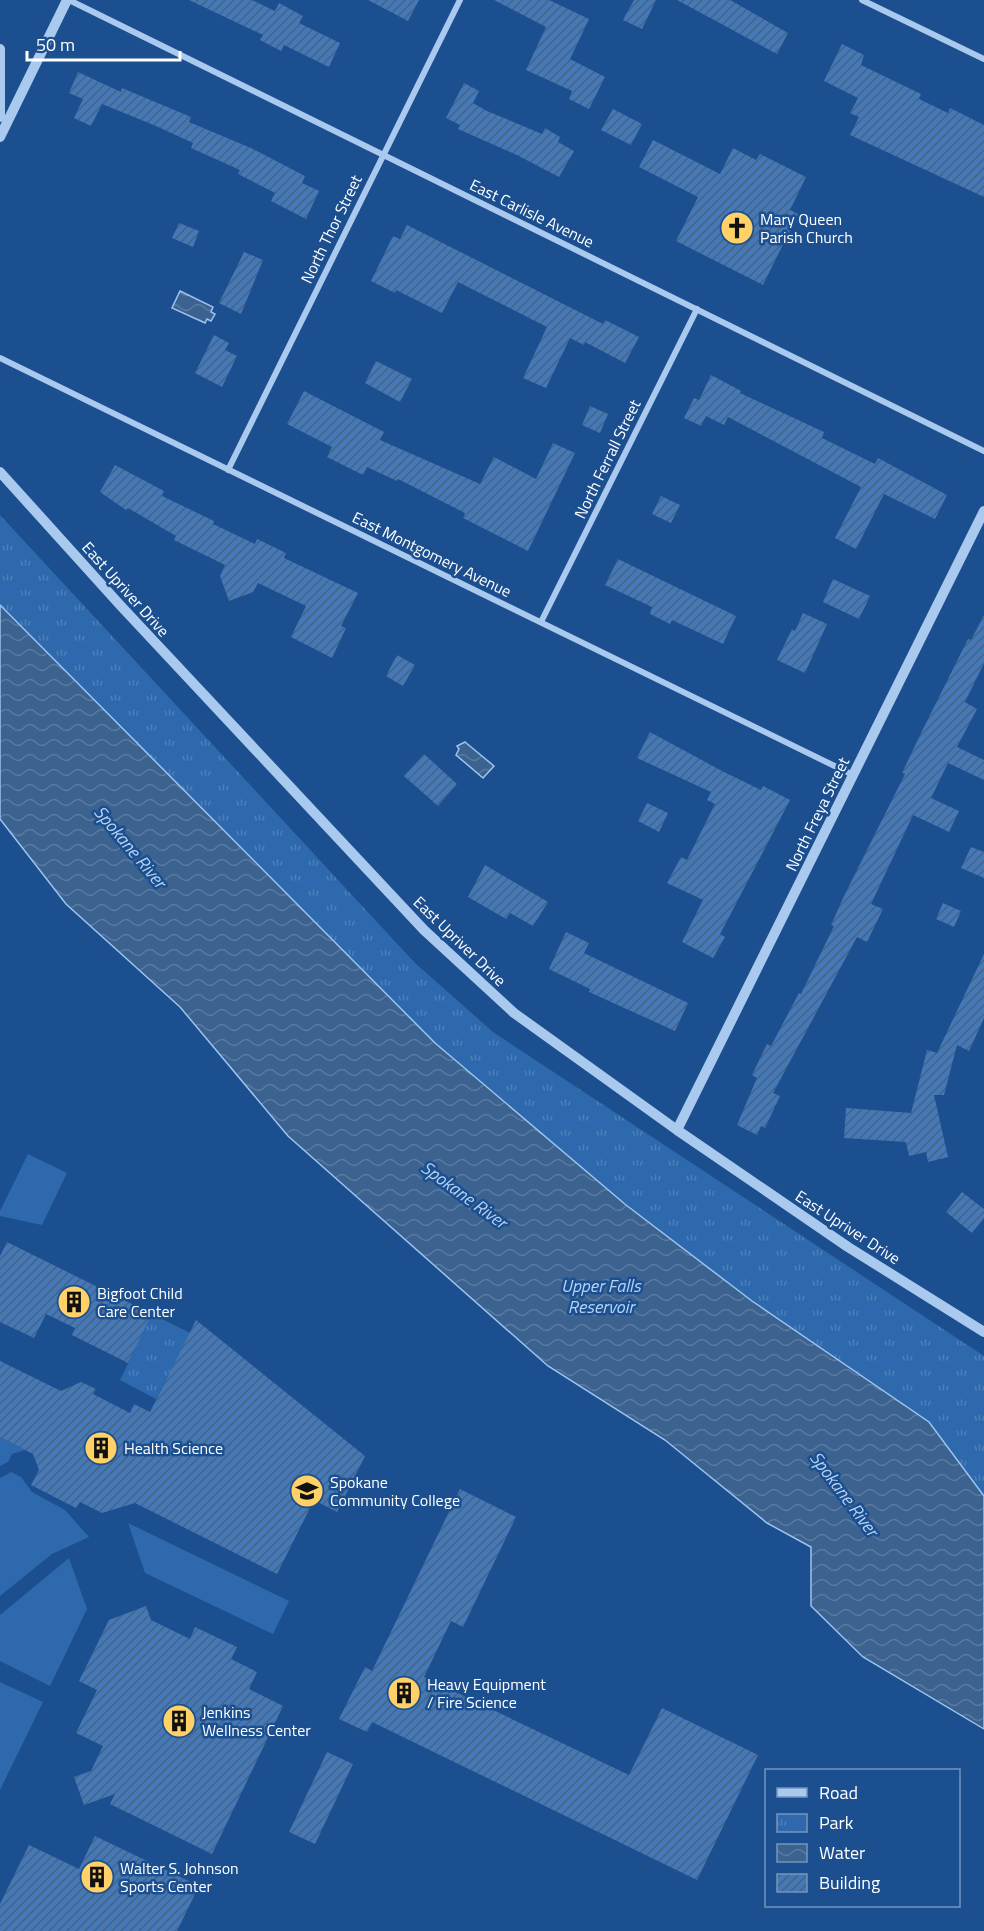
<svg xmlns="http://www.w3.org/2000/svg" width="984" height="1931" font-family="'Titillium Web',sans-serif">
<defs>
<pattern id="park-tufts" width="24" height="20" patternUnits="userSpaceOnUse" patternTransform="scale(1.5)"><rect width="24" height="20" fill="#2e69ad"/><path d="M3 7l-1-3M5 7V3M7 7l1-3M15 17l-1-3M17 17v-4M19 17l1-3" fill="none" stroke="#4d80b9"/></pattern>
<pattern id="water-waves" width="16" height="10" patternUnits="userSpaceOnUse" patternTransform="scale(1.5)"><rect width="16" height="10" fill="#3c6290"/><path d="M0 5q4-4 8 0t8 0" fill="none" stroke="#597aa1"/></pattern>
<pattern id="building-hatch" width="6" height="6" patternUnits="userSpaceOnUse" patternTransform="scale(1.5)"><rect width="6" height="6" fill="#4478b7"/><path d="M-1 1l2-2M0 6l6-6M5 7l2-2" fill="none" stroke="#486282"/></pattern>
</defs>
<rect width="100%" height="100%" fill="#1b4f8f"/>
<!-- grass -->
<path fill="#2e69ad" d="M 28,1154 L 67,1173 L 42,1225 L 0,1216 L 0,1211 Z
M 0,1437 L 25,1450 L 12,1454 L 8,1462 L 0,1466 Z
M 11,1472 L 21,1477 L 32,1492 L 65,1510 L 89,1537 L 52,1554 L 0,1596 L 0,1478 Z
M 128,1523 L 289,1601 L 273,1634 L 145,1573 Z
M 69,1558 L 87,1609 L 50,1686 L 0,1661 L 0,1615 Z
M 0,1682 L 43,1702 L 0,1790 Z"/>
<!-- park -->
<path fill="url(#park-tufts)" d="M 0,515 L 415,963 L 493,1032 L 984,1356 L 984,1496 L 929,1422 L 752,1301 L 626,1205 L 435,1043 L 0,605 Z
M 152,1314 L 190,1333 L 156,1399 L 120,1380 Z"/>
<!-- water -->
<path fill="url(#water-waves)" stroke="#9cc4f0" stroke-width="1.5" d="M 180,291 L 213,307 L 211,312 L 215,314 L 211,321 L 207,319 L 205,323 L 172,308 Z
M 0,605 L 435,1043 L 626,1205 L 752,1301 L 929,1422 L 984,1496 L 984,1729 L 863,1657 L 811,1606 L 811,1547 L 767,1523 L 665,1440 L 548,1366 L 288,1136 L 180,1007 L 66,904 L 0,819 Z
M 465,742 L 494,766 L 483,778 L 456,755 L 459,749 L 457,746 Z"/>
<!-- building -->
<path fill="url(#building-hatch)" d="M 189,0 L 252,0 L 275,11 L 279,3 L 303,16 L 299,23 L 340,43 L 329,67 L 284,45 L 281,51 L 260,40 L 263,35 Z
M 368,0 L 419,0 L 408,21 Z
M 494,0 L 549,0 L 589,19 L 570,59 L 605,77 L 589,109 L 569,99 L 572,91 L 526,70 L 546,27 Z
M 634,0 L 656,0 L 642,29 L 623,20 Z
M 677,0 L 730,0 L 788,33 L 777,54 Z
M 842,44 L 864,55 L 861,65 L 921,94 L 919,99 L 948,113 L 950,108 L 984,125 L 984,197 L 850,135 L 859,117 L 850,113 L 858,98 L 824,81 Z
M 78,72 L 121,92 L 122,88 L 191,117 L 189,122 L 251,148 L 305,176 L 302,183 L 319,191 L 306,219 L 271,201 L 275,193 L 238,174 L 240,170 L 191,148 L 193,143 L 156,126 L 102,104 L 91,126 L 74,118 L 83,99 L 69,93 Z
M 464,83 L 479,91 L 473,103 L 487,111 L 542,134 L 545,128 L 560,137 L 558,142 L 574,151 L 559,177 L 517,155 L 458,129 L 460,125 L 446,118 Z
M 613,109 L 642,124 L 631,145 L 601,130 Z
M 653,140 L 720,174 L 733,148 L 756,160 L 760,154 L 806,177 L 790,210 L 798,214 L 763,285 L 676,241 L 698,197 L 639,167 Z
M 179,223 L 199,231 L 193,247 L 172,238 Z
M 407,225 L 603,324 L 605,320 L 639,337 L 625,363 L 585,342 L 584,345 L 570,338 L 546,388 L 523,378 L 547,327 L 458,282 L 442,313 L 396,290 L 395,293 L 371,281 L 393,236 L 400,239 Z
M 244,252 L 263,260 L 241,314 L 219,303 Z
M 214,335 L 229,343 L 225,350 L 237,356 L 222,387 L 195,373 Z
M 376,361 L 412,379 L 400,402 L 365,383 Z
M 711,375 L 741,391 L 740,393 L 824,432 L 822,438 L 875,464 L 878,458 L 947,495 L 935,519 L 884,494 L 856,549 L 835,538 L 861,487 L 728,417 L 724,425 L 706,416 L 701,426 L 684,418 L 694,398 L 699,400 Z
M 304,391 L 384,432 L 380,440 L 480,484 L 494,457 L 536,479 L 553,443 L 575,453 L 528,551 L 463,518 L 465,513 L 398,479 L 397,481 L 367,467 L 363,475 L 327,457 L 332,447 L 287,424 Z
M 590,406 L 608,414 L 600,433 L 582,425 Z
M 115,465 L 164,491 L 162,496 L 214,521 L 213,524 L 255,544 L 257,539 L 286,553 L 284,558 L 358,593 L 341,626 L 346,628 L 332,658 L 291,637 L 306,606 L 258,583 L 253,592 L 229,601 L 220,576 L 225,565 L 174,540 L 176,536 L 128,508 L 126,510 L 100,492 Z
M 661,496 L 680,505 L 671,523 L 652,514 Z
M 618,559 L 736,616 L 723,644 L 672,620 L 670,624 L 650,614 L 652,607 L 605,585 Z
M 833,579 L 870,596 L 859,619 L 823,602 Z
M 803,613 L 827,624 L 805,673 L 777,660 L 792,629 L 795,631 Z
M 984,615 L 984,663 L 965,702 L 977,709 L 957,747 L 984,760 L 984,780 L 948,763 L 931,798 L 959,811 L 949,832 L 913,815 L 871,904 L 883,909 L 867,942 L 857,937 L 773,1093 L 780,1096 L 765,1128 L 761,1126 L 757,1135 L 737,1125 L 757,1078 L 752,1075 L 767,1044 L 771,1046 L 799,993 L 801,994 L 834,926 L 831,925 L 844,896 L 905,774 L 902,773 L 923,729 L 968,639 L 971,640 Z
M 397,655 L 415,665 L 403,686 L 386,676 Z
M 650,732 L 722,771 L 761,790 L 763,786 L 790,800 L 727,921 L 720,934 L 725,937 L 713,958 L 682,942 L 703,900 L 667,883 L 681,857 L 687,860 L 715,804 L 707,800 L 711,792 L 637,758 Z
M 424,754 L 457,784 L 438,806 L 404,776 Z
M 647,803 L 668,813 L 659,832 L 638,821 Z
M 971,847 L 984,852 L 984,878 L 961,868 Z
M 485,865 L 548,902 L 533,926 L 510,913 L 506,919 L 468,897 Z
M 943,903 L 961,911 L 954,927 L 936,919 Z
M 566,932 L 589,943 L 584,953 L 688,1003 L 675,1031 L 589,992 L 590,989 L 549,969 Z
M 984,954 L 984,1018 L 969,1051 L 957,1045 L 944,1095 L 934,1095 L 948,1157 L 928,1162 L 926,1152 L 909,1156 L 906,1142 L 844,1138 L 846,1108 L 911,1113 L 927,1050 L 937,1053 Z
M 962,1192 L 984,1209 L 984,1218 L 972,1233 L 946,1212 Z
M 7,1242 L 152,1314 L 128,1363 L 72,1335 L 75,1328 L 46,1314 L 34,1338 L 0,1322 L 0,1256 Z
M 196,1320 L 365,1456 L 337,1512 L 314,1500 L 277,1574 L 135,1503 L 102,1513 L 80,1502 L 76,1508 L 31,1485 L 39,1470 L 33,1454 L 0,1437 L 0,1361 L 61,1391 L 81,1382 L 96,1389 L 93,1394 L 130,1413 L 134,1404 L 150,1412 Z
M 460,1489 L 516,1517 L 463,1627 L 451,1621 L 424,1677 L 629,1775 L 662,1708 L 758,1755 L 697,1880 L 372,1722 L 367,1732 L 339,1719 L 365,1667 L 372,1671 Z
M 146,1606 L 151,1620 L 190,1639 L 195,1627 L 237,1647 L 231,1659 L 257,1672 L 249,1689 L 283,1706 L 212,1854 L 110,1804 L 115,1794 L 84,1805 L 74,1777 L 91,1771 L 103,1746 L 76,1733 L 97,1690 L 79,1681 L 109,1620 Z
M 327,1752 L 353,1764 L 315,1844 L 289,1832 Z
M 95,1836 L 199,1886 L 177,1931 L 0,1931 L 0,1904 L 29,1845 L 79,1869 Z"/>
<g fill="none" stroke-linecap="round" stroke-linejoin="round">
<!-- minor -->
<path stroke="#a9c9ee" stroke-width="6" d="M 69,0 L 984,451
M 862,0 L 984,59
M 0,358 L 853,775
M 228,470 L 460,0
M 541,622 L 697,309"/>
<!-- tertiary -->
<path stroke="#a9c9ee" stroke-width="10" d="M 0,49 L 0,117
M 0,137 L 67,0
M 0,472 L 120,605 L 424,930 L 514,1013 L 677,1130 L 848,1247 L 984,1332
M 677,1130 L 984,511"/>
</g>
<!-- icons -->
<defs>
<symbol id="church-disc" viewBox="-11 -11 22 22"><circle r="9.5" fill="#ffd166" stroke="#1b4f8f"/><path d="M-1.2-6h2.4v3.5h3.3v2.4h-3.3V6h-2.4V-.1h-3.3v-2.4h3.3Z" fill="#111"/></symbol>
<symbol id="building-disc" viewBox="-11 -11 22 22"><circle r="9.5" fill="#ffd166" stroke="#1b4f8f"/><path d="M-4-6H4V6H1V3H-1V6H-4ZM-2.5-4.3h1.7v1.8h-1.7ZM.8-4.3h1.7v1.8H.8ZM-2.5-1h1.7V.8h-1.7ZM.8-1h1.7V.8H.8Z" fill="#111"/></symbol>
<symbol id="university-disc" viewBox="-11 -11 22 22"><circle r="9.5" fill="#ffd166" stroke="#1b4f8f"/><path d="M0-5L7-2L0 1L-7-2ZM-4 1L0 2.5L4 1V4Q0 6-4 4Z" fill="#111"/></symbol>
</defs>
<g fill-rule="evenodd">
<use href="#church-disc" x="718" y="209" width="38" height="38"/>
<use href="#building-disc" x="55" y="1283" width="38" height="38"/>
<use href="#building-disc" x="82" y="1429" width="38" height="38"/>
<use href="#university-disc" x="288" y="1472" width="38" height="38"/>
<use href="#building-disc" x="385" y="1674" width="38" height="38"/>
<use href="#building-disc" x="160" y="1702" width="38" height="38"/>
<use href="#building-disc" x="78" y="1858" width="38" height="38"/>
</g>
<g text-anchor="middle" stroke-width="5" stroke-linejoin="round" paint-order="stroke">
<!-- street labels -->
<g font-size="16" fill="#fff" stroke="#1b4f8f">
<text transform="translate(532 213) rotate(26)" y="6">East Carlisle Avenue</text>
<text transform="translate(331 229) rotate(-64)" y="6">North Thor Street</text>
<text transform="translate(607 459) rotate(-64)" y="6">North Ferrall Street</text>
<text transform="translate(432 554) rotate(26)" y="6">East Montgomery Avenue</text>
<text transform="translate(126 589) rotate(48)" y="6">East Upriver Drive</text>
<text transform="translate(817 814) rotate(-64)" y="6">North Freya Street</text>
<text transform="translate(460 941) rotate(44)" y="6">East Upriver Drive</text>
<text transform="translate(848 1227) rotate(33)" y="6">East Upriver Drive</text>
</g>
<!-- poi labels -->
<g font-size="16" fill="#fff" stroke="#1b4f8f" text-anchor="start">
<text x="760" y="225">Mary Queen<tspan x="760" dy="18">Parish Church</tspan></text>
<text x="97" y="1299">Bigfoot Child<tspan x="97" dy="18">Care Center</tspan></text>
<text x="124" y="1454">Health Science</text>
<text x="330" y="1488">Spokane<tspan x="330" dy="18">Community College</tspan></text>
<text x="427" y="1690">Heavy Equipment<tspan x="427" dy="18">/ Fire Science</tspan></text>
<text x="202" y="1718">Jenkins<tspan x="202" dy="18">Wellness Center</tspan></text>
<text x="120" y="1874">Walter S. Johnson<tspan x="120" dy="18">Sports Center</tspan></text>
</g>
<!-- water labels -->
<g font-size="18" font-style="italic" fill="#b5d3f5" stroke="#1b4f8f">
<text transform="translate(130 847) rotate(50)" y="6">Spokane River</text>
<text transform="translate(464 1195) rotate(36)" y="6">Spokane River</text>
<text x="601" y="1292">Upper Falls<tspan x="601" dy="21">Reservoir</tspan></text>
<text transform="translate(844 1494) rotate(53)" y="6">Spokane River</text>
</g>
</g>
<!-- legend -->
<rect x="765" y="1769" width="195" height="138" fill="#1b4f8f" stroke="#7695bc" stroke-width="1.5"/>
<rect x="777" y="1788" width="30" height="9" fill="#a9c9ee" stroke="#7695bc" stroke-width="1.5"/>
<text x="819" y="1799" font-size="18" fill="#ffffff">Road</text>
<rect x="777" y="1814" width="30" height="18" fill="url(#park-tufts)" stroke="#7695bc" stroke-width="1.5"/>
<text x="819" y="1829" font-size="18" fill="#ffffff">Park</text>
<rect x="777" y="1844" width="30" height="18" fill="url(#water-waves)" stroke="#7695bc" stroke-width="1.5"/>
<text x="819" y="1859" font-size="18" fill="#ffffff">Water</text>
<rect x="777" y="1874" width="30" height="18" fill="url(#building-hatch)" stroke="#7695bc" stroke-width="1.5"/>
<text x="819" y="1889" font-size="18" fill="#ffffff">Building</text>
<!-- scale -->
<path d="M27 51v9h153v-9" fill="none" stroke="#ffffff" stroke-width="3"/>
<text x="36" y="51" font-size="18" fill="#ffffff" stroke="#1b4f8f" stroke-width="4.5" paint-order="stroke">50 m</text>
</svg>
